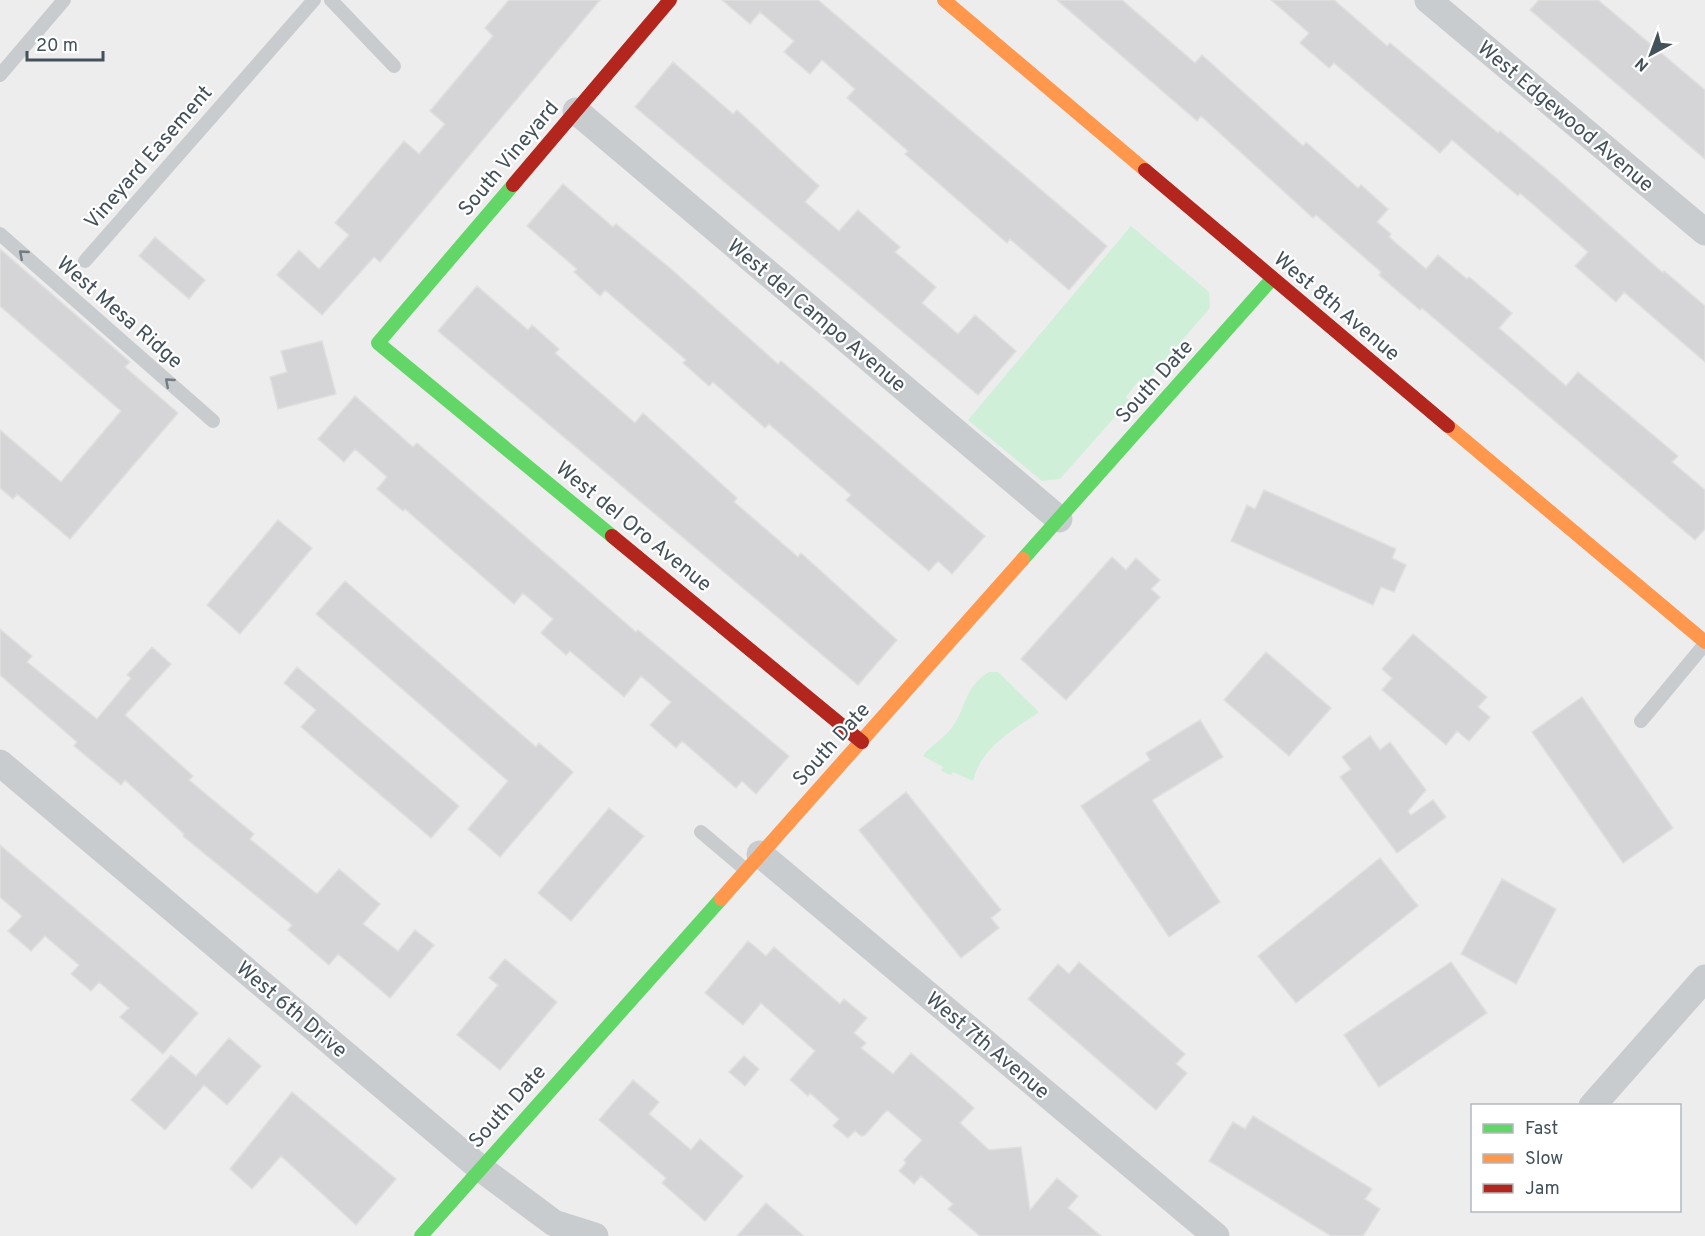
<svg xmlns="http://www.w3.org/2000/svg" width="1705" height="1236" font-family="Overpass,sans-serif">
<rect width="100%" height="100%" fill="#eeeded"/>
<!-- green -->
<path fill="#cfefd9" d="M 1131,226 L 1209,292 L 1210,308 L 1144,384 L 1139,380 L 1126,397 L 1129,401 L 1060,479 L 1042,481 L 968,420 Z
M 989,672 L 998,672 L 1039,712 C 1013,730 981,747 973,781 L 953,772 L 951,775 L 941,771 L 943,767 L 923,756 C 931,745 945,738 953,726 C 967,706 964,687 989,672 Z"/>
<!-- building -->
<path fill="#d5d5d7" stroke="#dfdfe0" stroke-width="1.5" d="M 509,0 L 600,0 L 380,262 L 374,257 L 322,315 L 277,275 L 299,250 L 319,269 L 349,235 L 335,223 L 404,141 L 419,154 L 445,124 L 430,111 L 493,36 L 485,28 Z
M 722,0 L 818,0 L 1107,246 L 1069,290 L 1010,239 L 1007,243 L 905,154 L 908,151 L 847,98 L 855,89 L 822,60 L 810,74 L 784,52 L 794,41 L 760,12 L 750,24 Z
M 1057,0 L 1122,0 L 1195,63 L 1202,55 L 1303,146 L 1306,142 L 1358,188 L 1361,185 L 1388,209 L 1377,222 L 1391,234 L 1389,237 L 1426,269 L 1438,255 L 1467,279 L 1469,277 L 1512,313 L 1499,328 L 1566,386 L 1578,372 L 1678,456 L 1672,462 L 1705,490 L 1705,529 L 1695,540 L 1422,308 L 1420,310 L 1379,275 L 1381,272 L 1316,215 L 1313,218 L 1201,116 L 1197,121 Z
M 1271,0 L 1334,0 L 1387,46 L 1390,43 L 1498,133 L 1500,131 L 1555,177 L 1663,273 L 1664,271 L 1705,306 L 1705,362 L 1624,292 L 1616,302 L 1575,266 L 1588,252 L 1520,193 L 1518,196 L 1452,140 L 1440,153 L 1334,63 L 1329,68 L 1300,43 L 1309,33 Z
M 1539,0 L 1598,0 L 1705,90 L 1705,159 L 1530,10 Z
M 673,62 L 733,114 L 737,110 L 819,186 L 805,202 L 839,231 L 858,210 L 900,247 L 895,252 L 936,287 L 922,303 L 958,334 L 975,315 L 1016,351 L 978,395 L 635,107 Z
M 563,184 L 613,227 L 616,224 L 671,269 L 778,364 L 781,361 L 985,536 L 952,574 L 938,561 L 929,571 L 846,500 L 851,495 L 769,424 L 765,428 L 713,382 L 709,386 L 683,363 L 686,360 L 605,290 L 600,296 L 574,272 L 577,269 L 527,226 Z
M 155,237 L 205,280 L 189,299 L 139,256 Z
M 0,249 L 130,362 L 125,367 L 178,413 L 70,539 L 17,494 L 13,499 L 0,488 L 0,430 L 61,482 L 121,411 L 0,306 Z
M 477,286 L 528,330 L 532,325 L 559,349 L 555,353 L 635,423 L 643,413 L 737,498 L 734,502 L 798,557 L 801,553 L 897,640 L 858,685 L 438,331 Z
M 322,341 L 336,394 L 278,409 L 270,377 L 287,372 L 281,351 Z
M 355,396 L 413,447 L 417,443 L 636,632 L 638,630 L 789,756 L 756,794 L 742,781 L 736,788 L 682,741 L 676,748 L 650,725 L 671,702 L 641,676 L 624,697 L 570,651 L 566,655 L 541,633 L 553,619 L 523,593 L 514,604 L 405,509 L 403,511 L 377,489 L 387,477 L 355,449 L 344,462 L 318,439 Z
M 1264,490 L 1396,549 L 1392,558 L 1406,565 L 1394,592 L 1381,587 L 1373,605 L 1231,541 L 1247,505 L 1255,509 Z
M 278,520 L 312,548 L 240,634 L 207,605 Z
M 1112,557 L 1126,570 L 1136,558 L 1160,580 L 1151,589 L 1160,597 L 1066,700 L 1021,659 Z
M 345,581 L 536,747 L 539,743 L 573,772 L 500,857 L 468,829 L 508,781 L 316,614 Z
M 0,629 L 32,656 L 27,662 L 97,719 L 131,678 L 127,675 L 152,647 L 171,664 L 125,715 L 193,776 L 189,780 L 254,834 L 250,839 L 317,894 L 339,869 L 380,904 L 363,924 L 398,951 L 415,930 L 434,945 L 390,998 L 338,954 L 329,965 L 288,930 L 292,925 L 183,836 L 184,834 L 125,780 L 121,785 L 74,746 L 77,742 L 0,675 Z
M 1413,634 L 1487,697 L 1478,707 L 1490,717 L 1469,741 L 1457,731 L 1446,745 L 1382,690 L 1392,678 L 1382,669 Z
M 1266,652 L 1331,708 L 1289,756 L 1224,700 Z
M 297,667 L 459,806 L 431,838 L 301,727 L 316,710 L 284,683 Z
M 1582,697 L 1673,828 L 1623,863 L 1532,732 Z
M 1200,720 L 1223,757 L 1152,800 L 1220,902 L 1169,937 L 1081,806 L 1150,760 L 1146,753 Z
M 1370,736 L 1380,750 L 1390,742 L 1426,790 L 1408,811 L 1411,815 L 1433,800 L 1446,817 L 1397,853 L 1340,777 L 1351,769 L 1342,757 Z
M 906,792 L 1001,910 L 991,918 L 999,928 L 961,958 L 859,830 Z
M 609,808 L 644,836 L 571,921 L 538,893 Z
M 0,845 L 198,1013 L 163,1054 L 120,1017 L 129,1008 L 99,982 L 91,991 L 71,974 L 79,965 L 45,936 L 31,951 L 8,931 L 22,916 L 0,897 Z
M 1380,858 L 1418,906 L 1296,1003 L 1258,956 Z
M 1502,879 L 1556,909 L 1516,984 L 1461,954 Z
M 748,941 L 766,956 L 774,947 L 840,1004 L 844,999 L 867,1018 L 854,1033 L 866,1043 L 861,1048 L 893,1074 L 911,1053 L 953,1089 L 974,1108 L 960,1123 L 989,1150 L 1021,1147 L 1030,1210 L 1057,1178 L 1078,1196 L 1068,1208 L 1101,1236 L 980,1236 L 948,1209 L 953,1204 L 921,1176 L 914,1184 L 899,1171 L 906,1163 L 904,1160 L 922,1140 L 887,1110 L 865,1135 L 861,1136 L 855,1131 L 848,1138 L 833,1126 L 839,1119 L 810,1093 L 808,1096 L 790,1080 L 815,1051 L 761,1003 L 743,1025 L 705,993 Z
M 505,959 L 557,1002 L 500,1070 L 457,1035 L 498,985 L 489,978 Z
M 1079,962 L 1185,1054 L 1176,1064 L 1187,1073 L 1156,1110 L 1028,999 L 1058,964 L 1069,974 Z
M 1451,962 L 1487,1013 L 1379,1087 L 1344,1035 Z
M 229,1038 L 261,1066 L 227,1105 L 204,1085 L 165,1130 L 131,1100 L 171,1055 L 196,1076 Z
M 744,1056 L 759,1069 L 745,1086 L 729,1072 Z
M 633,1080 L 659,1102 L 649,1114 L 691,1150 L 700,1139 L 743,1176 L 705,1221 L 662,1183 L 666,1178 L 599,1120 Z
M 292,1092 L 396,1179 L 356,1225 L 281,1156 L 252,1189 L 230,1169 Z
M 1253,1116 L 1372,1189 L 1365,1199 L 1380,1209 L 1363,1236 L 1331,1236 L 1209,1161 L 1233,1122 L 1245,1129 Z
M 766,1203 L 804,1236 L 737,1236 Z"/>
<g fill="none" stroke-linecap="round" stroke-linejoin="round">
<!-- lane -->
<path stroke="#c9ccce" stroke-width="14" d="M 331,0 L 394,66
M 0,75 L 64,0
M 0,234 L 213,421
M 85,261 L 314,0
M 1641,721 L 1705,644
M 701,832 L 746,870"/>
<!-- street -->
<path stroke="#c9ccce" stroke-width="27" d="M 1428,0 L 1705,232
M 576,111 L 1059,519
M 0,763 L 480,1168 L 554,1223 L 595,1236
M 760,854 L 1216,1236
M 1592,1106 L 1705,978"/>
<!-- fast -->
<path stroke="#63d668" stroke-width="14" d="M 513,185 L 378,343 L 612,536
M 1023,559 L 1272,279
M 421,1236 L 721,899"/>
<!-- slow -->
<path stroke="#ff974d" stroke-width="14" d="M 944,0 L 1145,170
M 1448,426 L 1705,642
M 721,899 L 1023,559"/>
<!-- jam -->
<path stroke="#b3261e" stroke-width="14" d="M 1145,170 L 1448,426
M 513,185 L 670,0
M 612,536 L 862,742"/>
</g>
<!-- one-way arrows -->
<defs><path id="oneway-chevron" d="M-2-3.5L2.5 0L-2 3.5" fill="none" stroke-width="1.6" stroke-linecap="round" stroke-linejoin="round" transform="scale(1.5)"/></defs>
<g stroke="#727c83">
<use href="#oneway-chevron" transform="translate(23 254) rotate(-139)"/>
<use href="#oneway-chevron" transform="translate(169 382) rotate(-139)"/>
</g>
<g text-anchor="middle" stroke-width="4.5" stroke-linejoin="round" paint-order="stroke">
<!-- street labels -->
<g font-size="21" fill="#43515b" stroke="#fff">
<text transform="translate(1566 116) rotate(40)" y="7">West Edgewood Avenue</text>
<text transform="translate(148 157) rotate(-49)" y="7">Vineyard Easement</text>
<text transform="translate(508 158) rotate(-50)" y="7">South Vineyard</text>
<text transform="translate(1337 306) rotate(40)" y="7">West 8th Avenue</text>
<text transform="translate(120 312) rotate(41)" y="7">West Mesa Ridge</text>
<text transform="translate(817 315) rotate(40)" y="7">West del Campo Avenue</text>
<text transform="translate(1154 381) rotate(-48)" y="7">South Date</text>
<text transform="translate(634 526) rotate(39)" y="7">West del Oro Avenue</text>
<text transform="translate(831 744) rotate(-48)" y="7">South Date</text>
<text transform="translate(292 1009) rotate(40)" y="7">West 6th Drive</text>
<text transform="translate(988 1045) rotate(40)" y="7">West 7th Avenue</text>
<text transform="translate(507 1106) rotate(-48)" y="7">South Date</text>
</g>
</g>
<!-- legend -->
<rect x="1471" y="1104" width="210" height="108" fill="#ffffff" stroke="#b4b9bd" stroke-width="1.5"/>
<rect x="1483" y="1124" width="30" height="9" fill="#63d668" stroke="#b4b9bd" stroke-width="1.5"/>
<text x="1525" y="1134" font-size="18" fill="#43515b">Fast</text>
<rect x="1483" y="1154" width="30" height="9" fill="#ff974d" stroke="#b4b9bd" stroke-width="1.5"/>
<text x="1525" y="1164" font-size="18" fill="#43515b">Slow</text>
<rect x="1483" y="1184" width="30" height="9" fill="#b3261e" stroke="#b4b9bd" stroke-width="1.5"/>
<text x="1525" y="1194" font-size="18" fill="#43515b">Jam</text>
<!-- north arrow -->
<g transform="translate(1651 54) rotate(221)" stroke="#ffffff" stroke-width="4.5" paint-order="stroke">
<path d="M0-4.5L10 22L0 15L-10 22Z" fill="#43515b"/>
<text y="-9" font-size="16" font-weight="bold" text-anchor="middle" fill="#43515b">N</text>
</g>
<!-- scale -->
<path d="M27 51v9h76v-9" fill="none" stroke="#43515b" stroke-width="3"/>
<text x="36" y="51" font-size="18" fill="#43515b" stroke="#ffffff" stroke-width="4.5" paint-order="stroke">20 m</text>
</svg>
